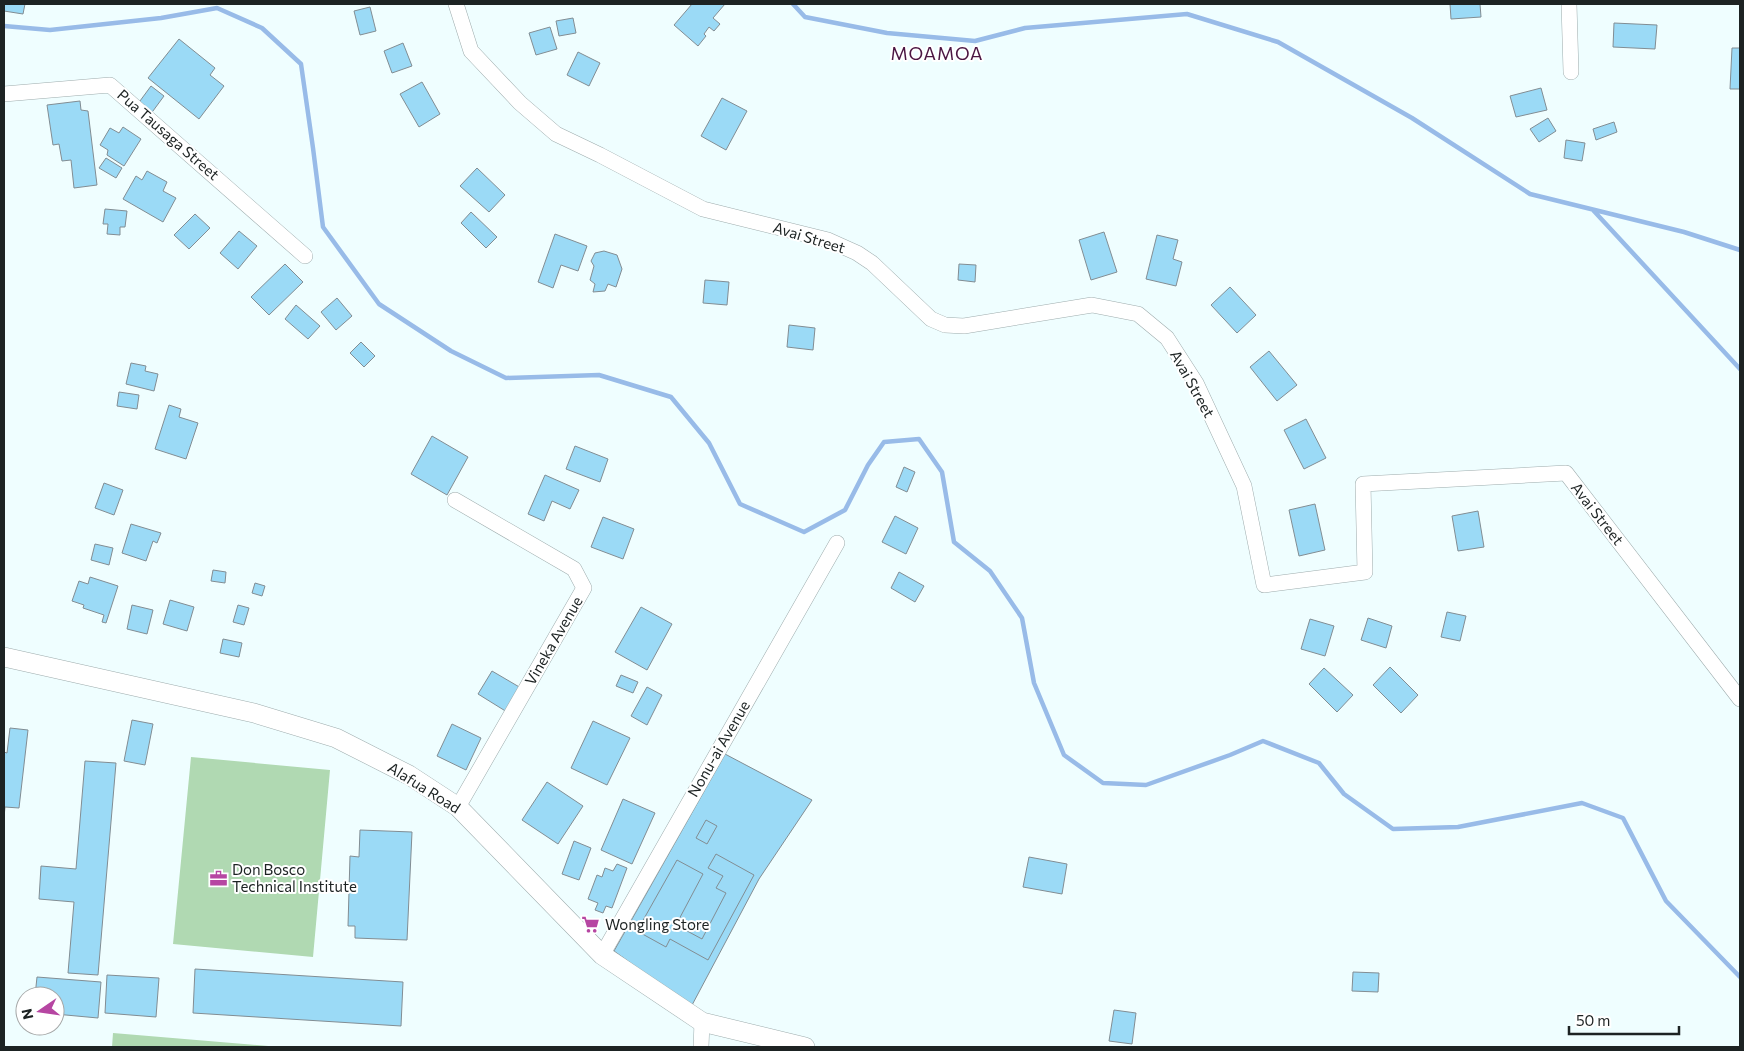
<svg xmlns="http://www.w3.org/2000/svg" width="1744" height="1051" font-family="Commissioner,sans-serif">
<rect width="100%" height="100%" fill="#effeff"/>
<!-- green -->
<path fill="#b0d9b2" d="M 191,757 L 330,770 L 313,957 L 173,944 Z
M 113,1033 L 280,1047 L 112,1047 Z"/>
<g fill="none" stroke-linecap="round" stroke-linejoin="round">
<!-- stream -->
<path stroke="#98bbe8" stroke-width="4.5" d="M 793,4 L 805,17 L 887,33 L 975,41 L 1025,28 L 1187,14 L 1278,42 L 1412,118 L 1530,194 L 1684,232 L 1740,250
M 4,26 L 50,30 L 161,18 L 217,8 L 262,28 L 301,64 L 313,148 L 323,227 L 379,304 L 451,351 L 506,378 L 599,375 L 671,397 L 709,443 L 740,504 L 804,532 L 845,510 L 868,465 L 884,442 L 919,439 L 942,472 L 954,542 L 990,571 L 1022,618 L 1034,683 L 1064,755 L 1103,783 L 1146,785 L 1230,755 L 1263,741 L 1319,763 L 1344,794 L 1393,829 L 1458,827 L 1582,803 L 1623,818 L 1666,901 L 1740,977
M 1593,210 L 1740,369"/>
</g>
<!-- building -->
<path fill="#9bdaf6" stroke="#828d93" d="M 4,4 L 25,4 L 23,14 L 4,11 Z
M 692,4 L 725,4 L 713,18 L 720,24 L 714,31 L 709,27 L 704,34 L 706,36 L 698,46 L 674,25 Z
M 1450,4 L 1480,4 L 1481,17 L 1451,19 Z
M 370,7 L 376,31 L 360,35 L 354,11 Z
M 573,18 L 576,33 L 559,36 L 556,21 Z
M 1614,23 L 1657,25 L 1655,49 L 1613,47 Z
M 550,27 L 557,49 L 536,55 L 529,33 Z
M 179,39 L 215,68 L 210,75 L 224,86 L 199,119 L 148,78 Z
M 403,43 L 412,66 L 392,73 L 384,51 Z
M 1732,48 L 1740,48 L 1740,89 L 1730,89 Z
M 578,52 L 600,63 L 589,86 L 567,75 Z
M 422,82 L 440,114 L 419,127 L 400,94 Z
M 151,86 L 164,96 L 150,115 L 137,105 Z
M 1541,88 L 1547,110 L 1516,117 L 1510,96 Z
M 722,98 L 747,111 L 726,150 L 701,136 Z
M 80,101 L 81,110 L 88,111 L 97,185 L 74,188 L 71,160 L 62,161 L 59,144 L 53,145 L 47,105 Z
M 1548,118 L 1556,131 L 1539,142 L 1530,129 Z
M 1614,122 L 1617,132 L 1596,140 L 1593,129 Z
M 123,127 L 141,139 L 124,166 L 107,155 L 108,150 L 100,145 L 110,128 L 119,133 Z
M 1566,140 L 1585,143 L 1582,161 L 1564,158 Z
M 106,158 L 122,168 L 116,178 L 99,168 Z
M 477,168 L 505,195 L 489,212 L 460,186 Z
M 147,171 L 167,182 L 163,191 L 176,198 L 163,222 L 123,199 L 136,176 L 142,180 Z
M 105,209 L 127,211 L 125,227 L 120,227 L 120,235 L 107,234 L 108,224 L 103,224 Z
M 471,212 L 497,237 L 486,248 L 461,223 Z
M 195,214 L 210,228 L 189,249 L 174,235 Z
M 239,231 L 257,246 L 238,269 L 220,253 Z
M 1104,232 L 1117,272 L 1091,280 L 1079,240 Z
M 555,234 L 587,246 L 578,271 L 561,265 L 553,288 L 538,282 Z
M 1157,235 L 1178,240 L 1173,259 L 1182,262 L 1176,286 L 1146,279 Z
M 604,251 L 617,255 L 622,269 L 616,287 L 608,284 L 605,291 L 593,292 L 595,284 L 590,280 L 594,266 L 591,261 L 595,253 Z
M 285,264 L 303,282 L 269,315 L 251,297 Z
M 959,264 L 976,265 L 975,282 L 958,280 Z
M 705,280 L 729,282 L 727,305 L 703,303 Z
M 1230,287 L 1256,315 L 1237,333 L 1211,305 Z
M 337,298 L 352,316 L 336,330 L 321,312 Z
M 296,305 L 320,326 L 308,339 L 285,319 Z
M 789,325 L 815,328 L 813,350 L 787,347 Z
M 361,342 L 375,356 L 364,367 L 350,353 Z
M 1269,351 L 1297,385 L 1277,401 L 1250,367 Z
M 131,363 L 146,366 L 145,371 L 158,374 L 154,391 L 126,384 Z
M 119,392 L 139,395 L 137,409 L 117,406 Z
M 169,405 L 181,409 L 179,417 L 198,423 L 186,459 L 155,449 Z
M 1306,419 L 1326,458 L 1304,469 L 1284,430 Z
M 432,436 L 468,457 L 447,495 L 411,474 Z
M 575,446 L 608,459 L 600,482 L 566,469 Z
M 904,467 L 915,472 L 907,492 L 896,487 Z
M 545,475 L 579,490 L 570,509 L 552,501 L 544,521 L 528,514 Z
M 104,483 L 123,490 L 114,515 L 95,508 Z
M 1315,504 L 1325,550 L 1299,556 L 1289,510 Z
M 1478,511 L 1484,547 L 1458,551 L 1452,516 Z
M 895,516 L 918,528 L 906,554 L 882,542 Z
M 603,517 L 634,529 L 623,559 L 591,547 Z
M 131,524 L 161,533 L 157,543 L 153,541 L 146,561 L 122,553 Z
M 95,544 L 113,548 L 109,565 L 91,560 Z
M 213,570 L 226,572 L 225,583 L 211,581 Z
M 899,572 L 924,586 L 915,602 L 891,588 Z
M 90,577 L 118,586 L 106,623 L 102,622 L 104,615 L 83,608 L 84,605 L 72,601 L 79,581 L 88,584 Z
M 255,583 L 265,586 L 262,596 L 252,593 Z
M 170,600 L 194,607 L 187,631 L 163,624 Z
M 132,605 L 153,610 L 147,634 L 127,629 Z
M 238,605 L 249,608 L 244,625 L 233,622 Z
M 641,607 L 672,624 L 647,670 L 615,652 Z
M 1447,612 L 1466,616 L 1460,641 L 1441,637 Z
M 1368,618 L 1392,626 L 1386,648 L 1361,640 Z
M 1310,619 L 1334,626 L 1325,656 L 1301,649 Z
M 223,639 L 242,643 L 239,657 L 220,653 Z
M 1390,667 L 1418,695 L 1401,713 L 1373,685 Z
M 1324,668 L 1353,695 L 1337,712 L 1309,684 Z
M 492,671 L 521,688 L 507,712 L 478,694 Z
M 621,675 L 638,682 L 633,693 L 616,686 Z
M 647,687 L 662,695 L 647,725 L 631,716 Z
M 132,720 L 153,724 L 145,765 L 124,761 Z
M 593,721 L 630,738 L 607,785 L 571,768 Z
M 452,724 L 481,738 L 466,770 L 437,756 Z
M 10,728 L 28,730 L 19,808 L 5,807 L 4,817 L 4,752 L 7,753 Z
M 725,754 L 812,800 L 759,879 L 691,1007 L 614,951 Z
M 85,761 L 116,763 L 98,975 L 68,973 L 74,902 L 39,899 L 41,866 L 76,869 Z
M 547,782 L 583,806 L 558,844 L 522,820 Z
M 623,799 L 655,813 L 632,864 L 601,850 Z
M 706,820 L 717,826 L 707,844 L 696,838 Z
M 360,830 L 412,832 L 407,940 L 355,938 L 355,926 L 348,926 L 350,856 L 359,857 Z
M 574,841 L 591,848 L 579,880 L 562,874 Z
M 716,854 L 754,875 L 708,960 L 670,939 L 666,947 L 637,931 L 677,860 L 703,874 L 676,925 L 702,939 L 726,893 L 716,888 L 723,876 L 708,868 Z
M 1029,857 L 1067,864 L 1062,894 L 1023,887 Z
M 617,864 L 627,868 L 612,908 L 606,906 L 603,913 L 595,910 L 598,903 L 588,899 L 597,875 L 602,877 L 605,868 L 613,871 Z
M 195,969 L 403,982 L 401,1026 L 193,1013 Z
M 1353,972 L 1379,973 L 1378,992 L 1352,991 Z
M 107,975 L 159,978 L 156,1017 L 105,1013 Z
M 37,977 L 101,982 L 98,1018 L 55,1014 L 55,996 L 35,996 Z
M 1114,1010 L 1136,1013 L 1132,1044 L 1109,1041 Z"/>
<g fill="none" stroke-linecap="round" stroke-linejoin="round">
<defs>
<path id="minor" d="M 456,4 L 471,51 L 520,103 L 556,134 L 600,155 L 703,209 L 828,240 L 857,253 L 872,263 L 931,319 L 945,325 L 964,326 L 1092,305 L 1138,314 L 1167,338 L 1196,383 L 1244,486 L 1264,585 L 1365,572 L 1363,484 L 1566,473 L 1740,699
M 1569,4 L 1571,72
M 4,94 L 110,85 L 305,256
M 455,500 L 574,569 L 584,588 L 458,807
M 602,955 L 837,543
M 701,1047 L 702,1022"/>
<path id="tertiary" d="M 4,657 L 254,713 L 336,738 L 409,775 L 458,807 L 602,955 L 702,1022 L 805,1047"/>
</defs>
<!-- minor casing -->
<use href="#minor" stroke="#9eacad" stroke-width="16"/>
<!-- tertiary casing -->
<use href="#tertiary" stroke="#9eacad" stroke-width="20"/>
<!-- minor -->
<use href="#minor" stroke="#fff" stroke-width="15"/>
<!-- tertiary -->
<use href="#tertiary" stroke="#fff" stroke-width="19"/>
</g>
<!-- icons -->
<defs>
<symbol id="office-bare" viewBox="-9 -9 18 18"><path d="M-6-3h4V-5.5h4V-3h4V5H-6ZM-1-4.5V-3h2v-1.5ZM-6 0V1H6V0Z" fill="#b646a2" stroke="#fff" stroke-width="2.5" paint-order="stroke"/></symbol>
<symbol id="supermarket-bare" viewBox="-9 -9 18 18"><path d="M-6-5.5h2.5l.6 2H6L4.5 2H-2.5L-4.4-4H-6ZM-1.5 3.2a1.3 1.3 0 1 0 .1 0ZM3 3.2a1.3 1.3 0 1 0 .1 0Z" fill="#b646a2" stroke="#fff" stroke-width="2.5" paint-order="stroke"/></symbol>
</defs>
<g fill-rule="evenodd">
<use href="#office-bare" x="206" y="866" width="25" height="25"/>
<use href="#supermarket-bare" x="578" y="912" width="25" height="25"/>
</g>
<g text-anchor="middle" stroke-width="4" stroke-linejoin="round" paint-order="stroke">
<!-- street labels -->
<g font-size="15" fill="#1d2323" stroke="#fff">
<text transform="translate(168 135) rotate(41)" y="5">Pua Tausaga Street</text>
<text transform="translate(809 238) rotate(17)" y="5">Avai Street</text>
<text transform="translate(1192 384) rotate(61)" y="5">Avai Street</text>
<text transform="translate(1597 514) rotate(52)" y="5">Avai Street</text>
<text transform="translate(554 641) rotate(-60)" y="5">Vineka Avenue</text>
<text transform="translate(719 749) rotate(-60)" y="5">Nonu-ai Avenue</text>
<text transform="translate(424 788) rotate(32)" y="5">Alafua Road</text>
</g>
<!-- poi labels -->
<g font-size="15" fill="#1d2323" stroke="#fff" text-anchor="start">
<text x="232" y="875">Don Bosco<tspan x="232" dy="17">Technical Institute</tspan></text>
<text x="605" y="930">Wongling Store</text>
</g>
<!-- quarter labels -->
<g font-size="18" letter-spacing="1" fill="#4b1542" stroke="#fff">
<text x="937" y="60">MOAMOA</text>
</g>
</g>
<!-- border -->
<rect width="1744" height="1051" fill="none" stroke="#1d2323" stroke-width="10"/>
<!-- north arrow -->
<g transform="translate(40 1011) rotate(257)"><circle r="24" fill="#ffffff" stroke="#a5a7a7"/>
<path d="M0-4L9 19L0 12L-9 19Z" fill="#b646a2"/>
<text y="-8" font-size="14" font-weight="bold" text-anchor="middle" fill="#1d2323">N</text>
</g>
<!-- scale -->
<path d="M1569 1026v8h110v-8" fill="none" stroke="#1d2323" stroke-width="2.5"/>
<text x="1576" y="1026" font-size="15" fill="#1d2323" stroke="#ffffff" stroke-width="4" paint-order="stroke">50 m</text>
</svg>
